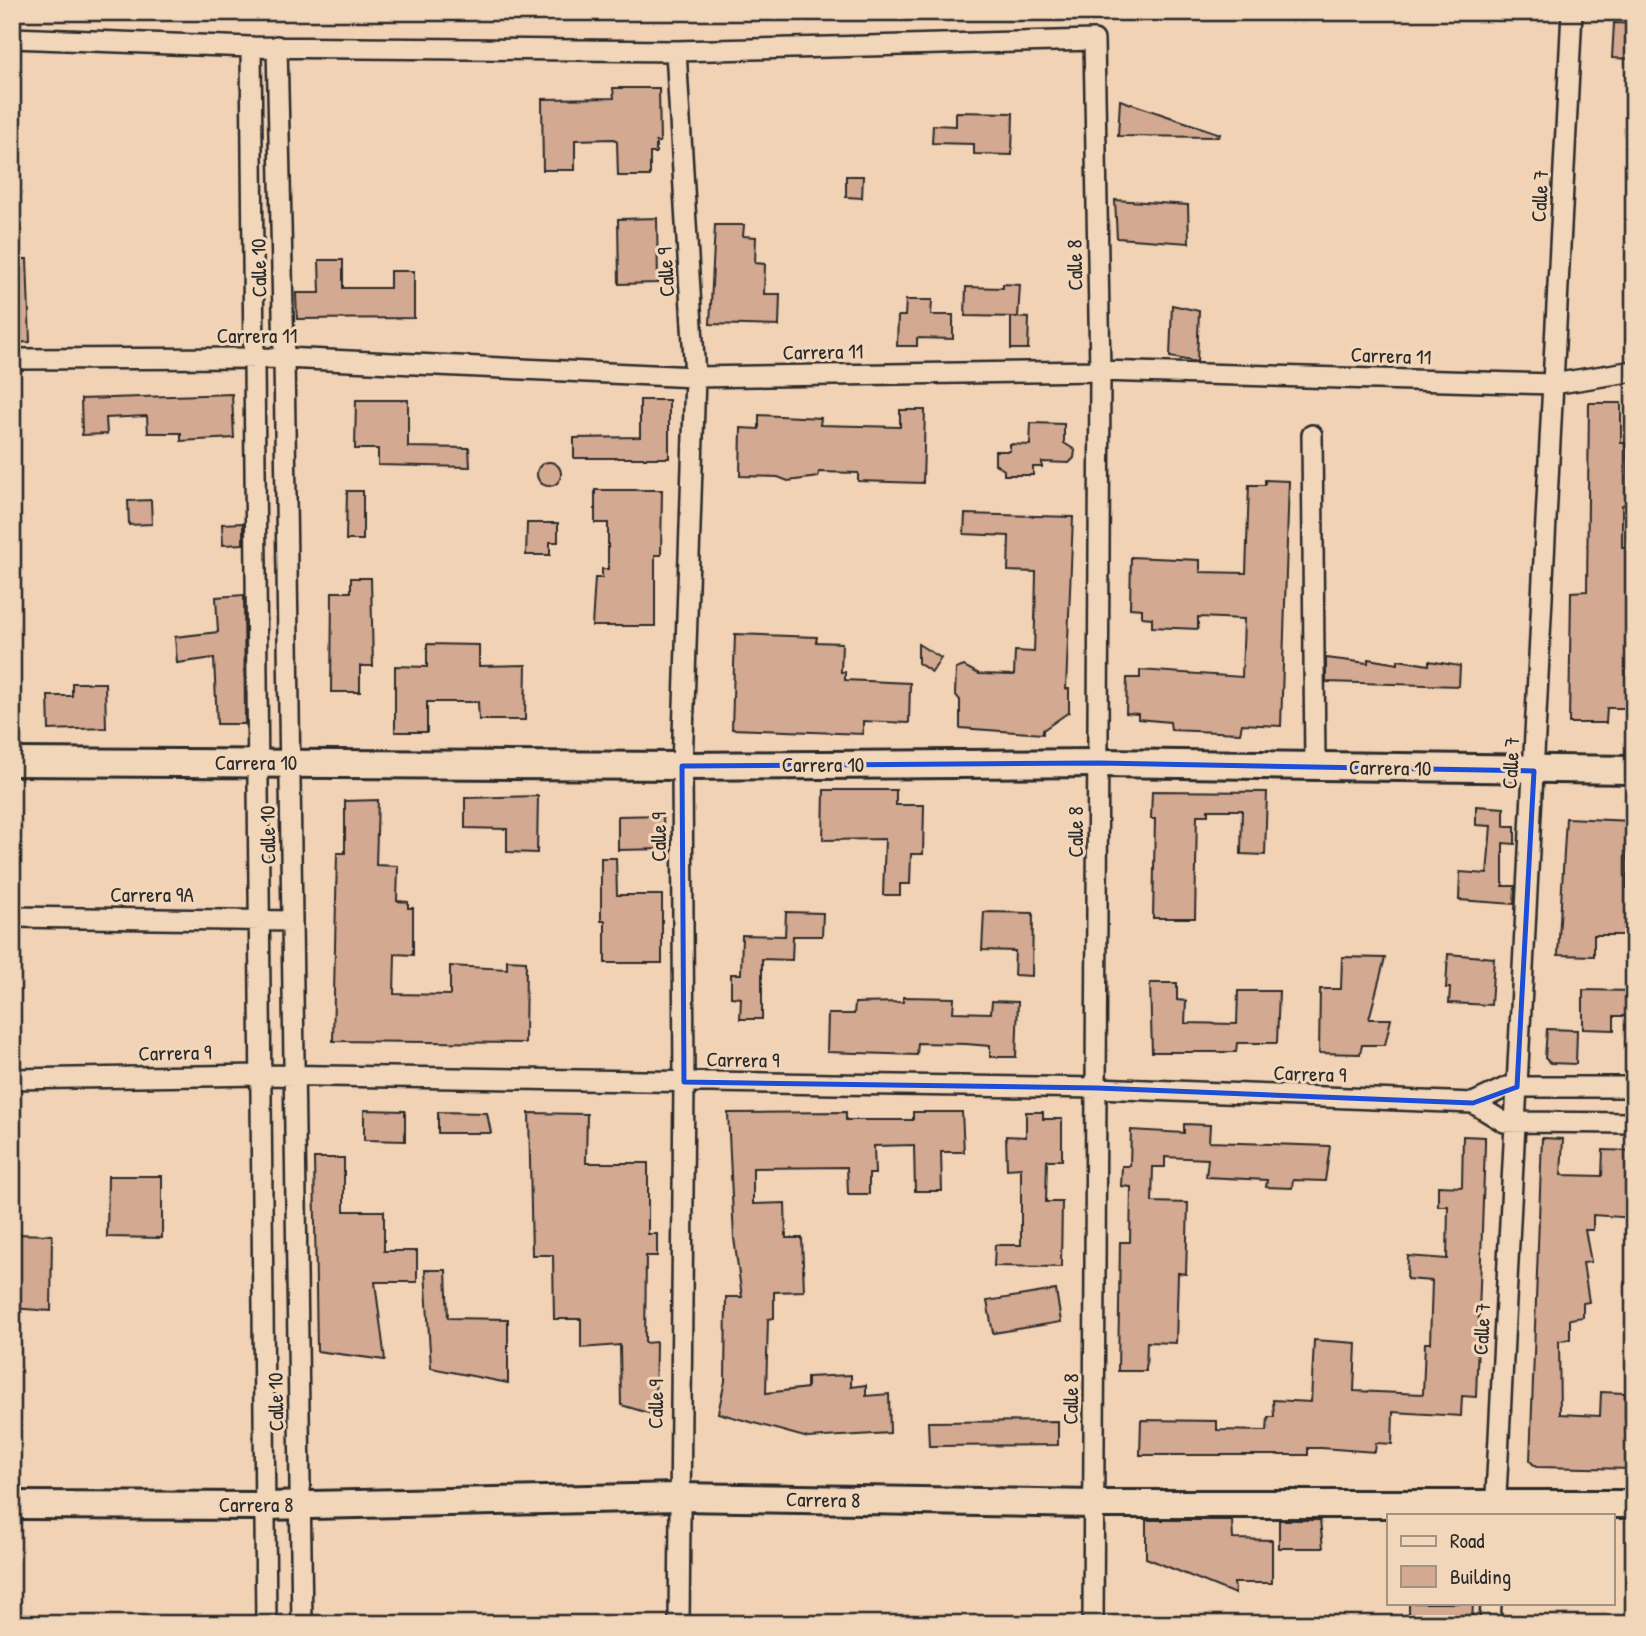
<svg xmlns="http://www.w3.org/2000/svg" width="1646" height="1636" font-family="'Patrick Hand',sans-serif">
<rect width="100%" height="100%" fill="#f2d2b5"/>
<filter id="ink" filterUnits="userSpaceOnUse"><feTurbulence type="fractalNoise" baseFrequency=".0143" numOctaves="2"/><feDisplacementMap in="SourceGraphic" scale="14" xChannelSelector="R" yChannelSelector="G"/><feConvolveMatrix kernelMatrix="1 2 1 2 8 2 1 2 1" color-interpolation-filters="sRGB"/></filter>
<g filter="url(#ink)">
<!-- building -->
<path fill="#d4a991" stroke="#2b2b2b" stroke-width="2" d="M 1614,23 L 1634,24 L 1634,59 L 1612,58 Z
M 613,88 L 659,88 L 660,142 L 656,142 L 656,153 L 650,153 L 650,176 L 618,176 L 617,142 L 614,139 L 575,140 L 575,170 L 543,170 L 542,99 L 614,98 Z
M 1120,100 L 1220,134 L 1219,137 L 1118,136 Z
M 956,112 L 1013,113 L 1012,155 L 974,154 L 974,144 L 932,143 L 933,125 L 956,126 Z
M 846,176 L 863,176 L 862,198 L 846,197 Z
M 1115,200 L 1188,205 L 1189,243 L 1117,238 Z
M 657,218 L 658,283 L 619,284 L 618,219 Z
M 715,225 L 744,225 L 743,236 L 756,237 L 755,263 L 765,264 L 764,294 L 780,294 L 779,326 L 710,324 Z
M 12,259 L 27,259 L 30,342 L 12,343 Z
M 319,260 L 343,260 L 343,288 L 390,288 L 390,271 L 414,271 L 414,318 L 297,319 L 296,293 L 320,293 Z
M 1003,284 L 1020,285 L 1018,317 L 965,316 L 966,287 L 1003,288 Z
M 906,300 L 932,300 L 931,315 L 953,315 L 953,339 L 917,338 L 917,346 L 897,346 L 898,316 L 905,316 Z
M 1172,305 L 1199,311 L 1197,362 L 1170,357 Z
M 1011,317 L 1029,318 L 1028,349 L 1011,349 Z
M 232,394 L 234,438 L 181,441 L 181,433 L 148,433 L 147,416 L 106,418 L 107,434 L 82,435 L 81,399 Z
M 356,400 L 408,400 L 408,447 L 469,448 L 470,467 L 378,465 L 378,449 L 355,449 Z
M 640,400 L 669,400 L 669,458 L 574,458 L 574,438 L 640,437 Z
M 1589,403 L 1621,403 L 1621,443 L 1625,443 L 1627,453 L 1628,504 L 1622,505 L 1622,547 L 1630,547 L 1631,559 L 1634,559 L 1634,632 L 1631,633 L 1634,708 L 1607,708 L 1606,723 L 1569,723 L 1571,592 L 1587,591 Z
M 900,410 L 925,410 L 923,483 L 858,481 L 858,473 L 819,472 L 818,477 L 788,481 L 778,477 L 740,476 L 741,428 L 759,429 L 759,415 L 821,418 L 820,425 L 900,427 Z
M 1031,423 L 1064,424 L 1064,443 L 1075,450 L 1074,458 L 1069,463 L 1042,462 L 1042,467 L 1033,467 L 1033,475 L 1004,475 L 1004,470 L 995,464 L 995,451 L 1010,451 L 1010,444 L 1030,445 Z
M537 474a12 12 0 1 1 24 0a12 12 0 1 1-24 0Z
M 1265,480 L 1289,481 L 1281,726 L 1242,724 L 1240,733 L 1171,730 L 1170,722 L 1138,719 L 1138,714 L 1126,713 L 1127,678 L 1140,678 L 1140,670 L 1242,677 L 1244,619 L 1198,617 L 1198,629 L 1152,627 L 1152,618 L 1142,617 L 1142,609 L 1130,608 L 1131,557 L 1200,560 L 1200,572 L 1246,573 L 1249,485 L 1265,485 Z
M 595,490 L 662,490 L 661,555 L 655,555 L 655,626 L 592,626 L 595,578 L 602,578 L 602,569 L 608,569 L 608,523 L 595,523 Z
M 347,491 L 363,491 L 363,540 L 346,540 Z
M 151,500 L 152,524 L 129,525 L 128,501 Z
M 965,514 L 1073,517 L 1066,689 L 1069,689 L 1069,712 L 1043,730 L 1043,734 L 960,728 L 960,700 L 955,694 L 956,669 L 964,666 L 979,674 L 1014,675 L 1015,651 L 1034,652 L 1035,621 L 1036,572 L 1008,571 L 1009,536 L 964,534 Z
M 243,523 L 243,544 L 223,545 L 222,524 Z
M 527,523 L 558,523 L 558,542 L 550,542 L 550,555 L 526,555 Z
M 351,578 L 371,578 L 373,666 L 360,666 L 360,692 L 331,692 L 332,592 L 351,592 Z
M 244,595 L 245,724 L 217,724 L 214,658 L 177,663 L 175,637 L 218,632 L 216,597 Z
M 735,634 L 817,637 L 816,642 L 842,643 L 841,672 L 845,672 L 845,680 L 910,683 L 909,723 L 863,721 L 863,734 L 732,729 Z
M 427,644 L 479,645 L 479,666 L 526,665 L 525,720 L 479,720 L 478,702 L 427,702 L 427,732 L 395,732 L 395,666 L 427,667 Z
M 918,644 L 941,658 L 932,672 L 918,663 Z
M 1326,658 L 1368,663 L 1368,659 L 1398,664 L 1398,660 L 1429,665 L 1429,661 L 1460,666 L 1459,686 L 1326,682 Z
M 72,683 L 105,683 L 106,728 L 49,730 L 48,696 L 72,696 Z
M 824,790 L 896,790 L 896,805 L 924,805 L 923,854 L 911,854 L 910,884 L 900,884 L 900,895 L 883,895 L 885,839 L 823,840 Z
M 1152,791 L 1267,792 L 1265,855 L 1241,854 L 1242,810 L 1208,810 L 1208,815 L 1197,815 L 1195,918 L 1153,918 L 1155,819 L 1151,819 Z
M 538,796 L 537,853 L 507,852 L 507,829 L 465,828 L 465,798 Z
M 378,800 L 376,865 L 398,866 L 397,901 L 408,902 L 408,908 L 413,908 L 413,955 L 395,954 L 394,994 L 450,995 L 450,966 L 507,969 L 507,960 L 526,961 L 525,1043 L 333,1041 L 337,853 L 345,853 L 345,801 Z
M 1476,806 L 1504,808 L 1504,826 L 1515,826 L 1515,844 L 1503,843 L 1503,886 L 1515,886 L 1514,904 L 1459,900 L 1460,872 L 1487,874 L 1491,826 L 1476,825 Z
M 663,815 L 664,849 L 618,850 L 618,816 Z
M 1566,818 L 1631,821 L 1631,840 L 1627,840 L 1627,888 L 1631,888 L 1634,935 L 1594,935 L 1594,956 L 1558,955 Z
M 601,858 L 616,858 L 617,895 L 662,895 L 662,963 L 605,963 L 605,921 L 601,921 Z
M 786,912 L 823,913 L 822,936 L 793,936 L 792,960 L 762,959 L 762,1019 L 740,1019 L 741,998 L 731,997 L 731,974 L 741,974 L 742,935 L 785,936 Z
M 984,912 L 1033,913 L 1032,976 L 1014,975 L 1015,951 L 982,950 Z
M 1448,954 L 1494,958 L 1491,1005 L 1449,1003 L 1450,988 L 1446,988 Z
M 1342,957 L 1385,958 L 1369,1019 L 1391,1019 L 1385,1045 L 1362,1045 L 1360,1054 L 1319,1053 L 1320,989 L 1341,989 Z
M 1150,983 L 1177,983 L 1177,1000 L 1186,1001 L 1185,1023 L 1237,1024 L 1238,991 L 1279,991 L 1277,1043 L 1237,1043 L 1236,1052 L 1152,1052 Z
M 1583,990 L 1634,991 L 1634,1016 L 1614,1016 L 1614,1030 L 1583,1029 Z
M 903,997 L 954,998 L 953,1012 L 991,1013 L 992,1001 L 1018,1002 L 1016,1057 L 990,1057 L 990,1046 L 966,1044 L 918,1043 L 917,1055 L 827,1052 L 828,1014 L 854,1014 L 855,1003 L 903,1002 Z
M 1547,1029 L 1577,1030 L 1576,1064 L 1550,1063 L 1545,1058 Z
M 364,1110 L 405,1111 L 405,1141 L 364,1140 Z
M 438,1112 L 487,1113 L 491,1133 L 438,1133 Z
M 846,1112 L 846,1120 L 913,1120 L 913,1112 L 962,1112 L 964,1152 L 941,1152 L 942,1191 L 915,1191 L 914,1145 L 874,1146 L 875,1174 L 869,1174 L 869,1194 L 848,1194 L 847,1167 L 753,1168 L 753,1204 L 785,1203 L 786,1238 L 802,1238 L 804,1291 L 774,1292 L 774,1318 L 768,1319 L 766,1393 L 807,1388 L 807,1377 L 851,1375 L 851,1387 L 866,1385 L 866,1396 L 889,1394 L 890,1433 L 808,1438 L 718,1413 L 725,1381 L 726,1297 L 742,1297 L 734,1238 L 728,1113 Z
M 1026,1112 L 1043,1112 L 1043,1119 L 1062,1119 L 1062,1160 L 1047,1160 L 1046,1202 L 1062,1202 L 1061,1267 L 994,1266 L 995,1245 L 1021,1245 L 1021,1168 L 1007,1169 L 1006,1136 L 1026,1137 Z
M 529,1113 L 587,1114 L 586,1163 L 648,1163 L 648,1234 L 657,1234 L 657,1256 L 646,1256 L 645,1343 L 656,1342 L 655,1415 L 621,1405 L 620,1345 L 581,1348 L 581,1319 L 554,1319 L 553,1255 L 532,1255 Z
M 1184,1124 L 1210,1125 L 1209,1142 L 1330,1146 L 1325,1181 L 1293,1180 L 1292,1188 L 1266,1187 L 1267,1180 L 1206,1177 L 1208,1159 L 1165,1157 L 1165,1167 L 1153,1167 L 1152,1202 L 1188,1203 L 1186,1274 L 1178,1273 L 1176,1343 L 1147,1342 L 1146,1371 L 1118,1371 L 1120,1242 L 1130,1242 L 1131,1187 L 1121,1186 L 1122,1166 L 1130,1166 L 1131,1130 L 1184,1133 Z
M 1463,1136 L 1485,1137 L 1485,1145 L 1476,1397 L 1462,1396 L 1461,1416 L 1393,1412 L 1392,1444 L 1376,1443 L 1375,1452 L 1321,1448 L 1308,1448 L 1308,1455 L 1140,1455 L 1141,1420 L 1217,1421 L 1217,1430 L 1267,1431 L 1268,1417 L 1274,1417 L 1273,1400 L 1311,1402 L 1314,1340 L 1356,1343 L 1354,1391 L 1423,1394 L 1425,1343 L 1430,1343 L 1432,1281 L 1407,1279 L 1408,1256 L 1447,1259 L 1448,1206 L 1438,1206 L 1438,1186 L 1462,1187 Z
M 1542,1138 L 1563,1139 L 1561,1175 L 1602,1176 L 1603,1150 L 1634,1151 L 1634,1218 L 1593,1215 L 1593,1230 L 1585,1230 L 1591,1262 L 1583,1263 L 1589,1302 L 1583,1303 L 1583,1317 L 1570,1319 L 1570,1339 L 1559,1341 L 1560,1414 L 1600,1416 L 1601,1392 L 1625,1393 L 1625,1418 L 1634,1418 L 1634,1469 L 1536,1467 L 1530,1461 Z
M 314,1158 L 344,1158 L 344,1211 L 384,1211 L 384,1251 L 417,1251 L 417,1282 L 375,1282 L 385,1360 L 317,1351 Z
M 108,1176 L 162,1176 L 162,1238 L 107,1237 Z
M 12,1234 L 52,1235 L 51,1311 L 12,1308 Z
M 425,1270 L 446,1270 L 448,1318 L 508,1319 L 508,1383 L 431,1368 Z
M 1056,1290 L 1061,1322 L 993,1333 L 987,1301 Z
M 1058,1421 L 1058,1445 L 929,1446 L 928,1422 Z
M 1146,1520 L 1232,1520 L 1233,1539 L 1272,1540 L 1272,1583 L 1234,1583 L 1235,1594 L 1146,1558 Z
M 1279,1520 L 1320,1520 L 1323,1548 L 1279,1548 Z
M 1409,1603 L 1473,1603 L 1472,1624 L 1409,1624 Z"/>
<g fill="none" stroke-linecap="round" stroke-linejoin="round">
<defs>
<path id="street" d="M 12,38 L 251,47 L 676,51 L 1094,40 L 1100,371 L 1093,1624
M 277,46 L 284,358 L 302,1624
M 251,47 L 266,1624
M 676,51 L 695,377 L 682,766 L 684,1082 L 679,1624
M 12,359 L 284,358 L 695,377 L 1100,371 L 1553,384 L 1634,371
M 1312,435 L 1315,766
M 12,917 L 292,921
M 12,1079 L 262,1075 L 1097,1088 L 1473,1103 L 1507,1087 L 1634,1087
M 1473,1103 L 1504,1122 L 1634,1123
M 1495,1515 L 1572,12
M 1490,1624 L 1491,1603"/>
<path id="secondary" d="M 12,762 L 682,766 L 1099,763 L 1634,770
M 12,1505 L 265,1506 L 678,1497 L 1093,1504 L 1634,1504"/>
</defs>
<!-- street casing -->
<use href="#street" stroke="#2b2b2b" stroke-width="24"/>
<!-- secondary casing -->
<use href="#secondary" stroke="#2b2b2b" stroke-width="32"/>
<!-- street -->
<use href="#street" stroke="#f2d6b9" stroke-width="19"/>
<!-- secondary -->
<use href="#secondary" stroke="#f2d6b9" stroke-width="26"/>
</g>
</g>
<!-- marked area -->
<path fill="none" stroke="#1d4ed8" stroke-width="5" stroke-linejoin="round" d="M 1099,763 L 1534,771 L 1517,1087 L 1473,1103 L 1097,1088 L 684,1082 L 682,766 Z"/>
<g text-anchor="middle" stroke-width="6" stroke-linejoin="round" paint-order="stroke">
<!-- street labels -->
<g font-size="21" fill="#2b2b2b" stroke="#f2d6b9">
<text transform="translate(1540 196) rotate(-87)" y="7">Calle 7</text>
<text transform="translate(1075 265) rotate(-91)" y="7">Calle 8</text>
<text transform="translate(259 268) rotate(-91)" y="7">Calle 10</text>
<text transform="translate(666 272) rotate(-93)" y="7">Calle 9</text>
<text x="257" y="343">Carrera 11</text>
<text transform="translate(823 352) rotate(-1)" y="7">Carrera 11</text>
<text transform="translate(1391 356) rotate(2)" y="7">Carrera 11</text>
<text x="256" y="770">Carrera 10</text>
<text transform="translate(1511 763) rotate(-87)" y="7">Calle 7</text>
<text x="823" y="772">Carrera 10</text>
<text transform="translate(1390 768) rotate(1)" y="7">Carrera 10</text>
<text transform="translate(1076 832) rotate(-90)" y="7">Calle 8</text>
<text transform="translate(268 835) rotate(-91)" y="7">Calle 10</text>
<text transform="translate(659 837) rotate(-90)" y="7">Calle 9</text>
<text x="152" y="902">Carrera 9A</text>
<text transform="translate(175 1053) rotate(-1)" y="7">Carrera 9</text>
<text transform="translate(743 1060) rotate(1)" y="7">Carrera 9</text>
<text transform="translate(1310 1074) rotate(2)" y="7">Carrera 9</text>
<text transform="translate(1482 1329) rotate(-87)" y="7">Calle 7</text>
<text transform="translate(1071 1399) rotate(-89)" y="7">Calle 8</text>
<text transform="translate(276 1402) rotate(-91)" y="7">Calle 10</text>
<text transform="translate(656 1404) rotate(-89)" y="7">Calle 9</text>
<text transform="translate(823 1500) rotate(1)" y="7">Carrera 8</text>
<text x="256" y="1512">Carrera 8</text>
</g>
</g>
<!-- margin -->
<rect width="1646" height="1636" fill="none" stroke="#f2d6b9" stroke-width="42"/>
<rect x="21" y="21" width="1604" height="1594" fill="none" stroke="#2b2b2b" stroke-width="2.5" filter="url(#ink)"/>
<!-- legend -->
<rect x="1387" y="1514" width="228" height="91" fill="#f2d6b9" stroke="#a29280" stroke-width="2"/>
<rect x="1401" y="1536" width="35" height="10" fill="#f2d6b9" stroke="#a29280" stroke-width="2"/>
<text x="1450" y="1548" font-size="21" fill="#2b2b2b">Road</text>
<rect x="1401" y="1566" width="35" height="21" fill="#d4a991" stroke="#a29280" stroke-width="2"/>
<text x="1450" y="1584" font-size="21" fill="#2b2b2b">Building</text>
</svg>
